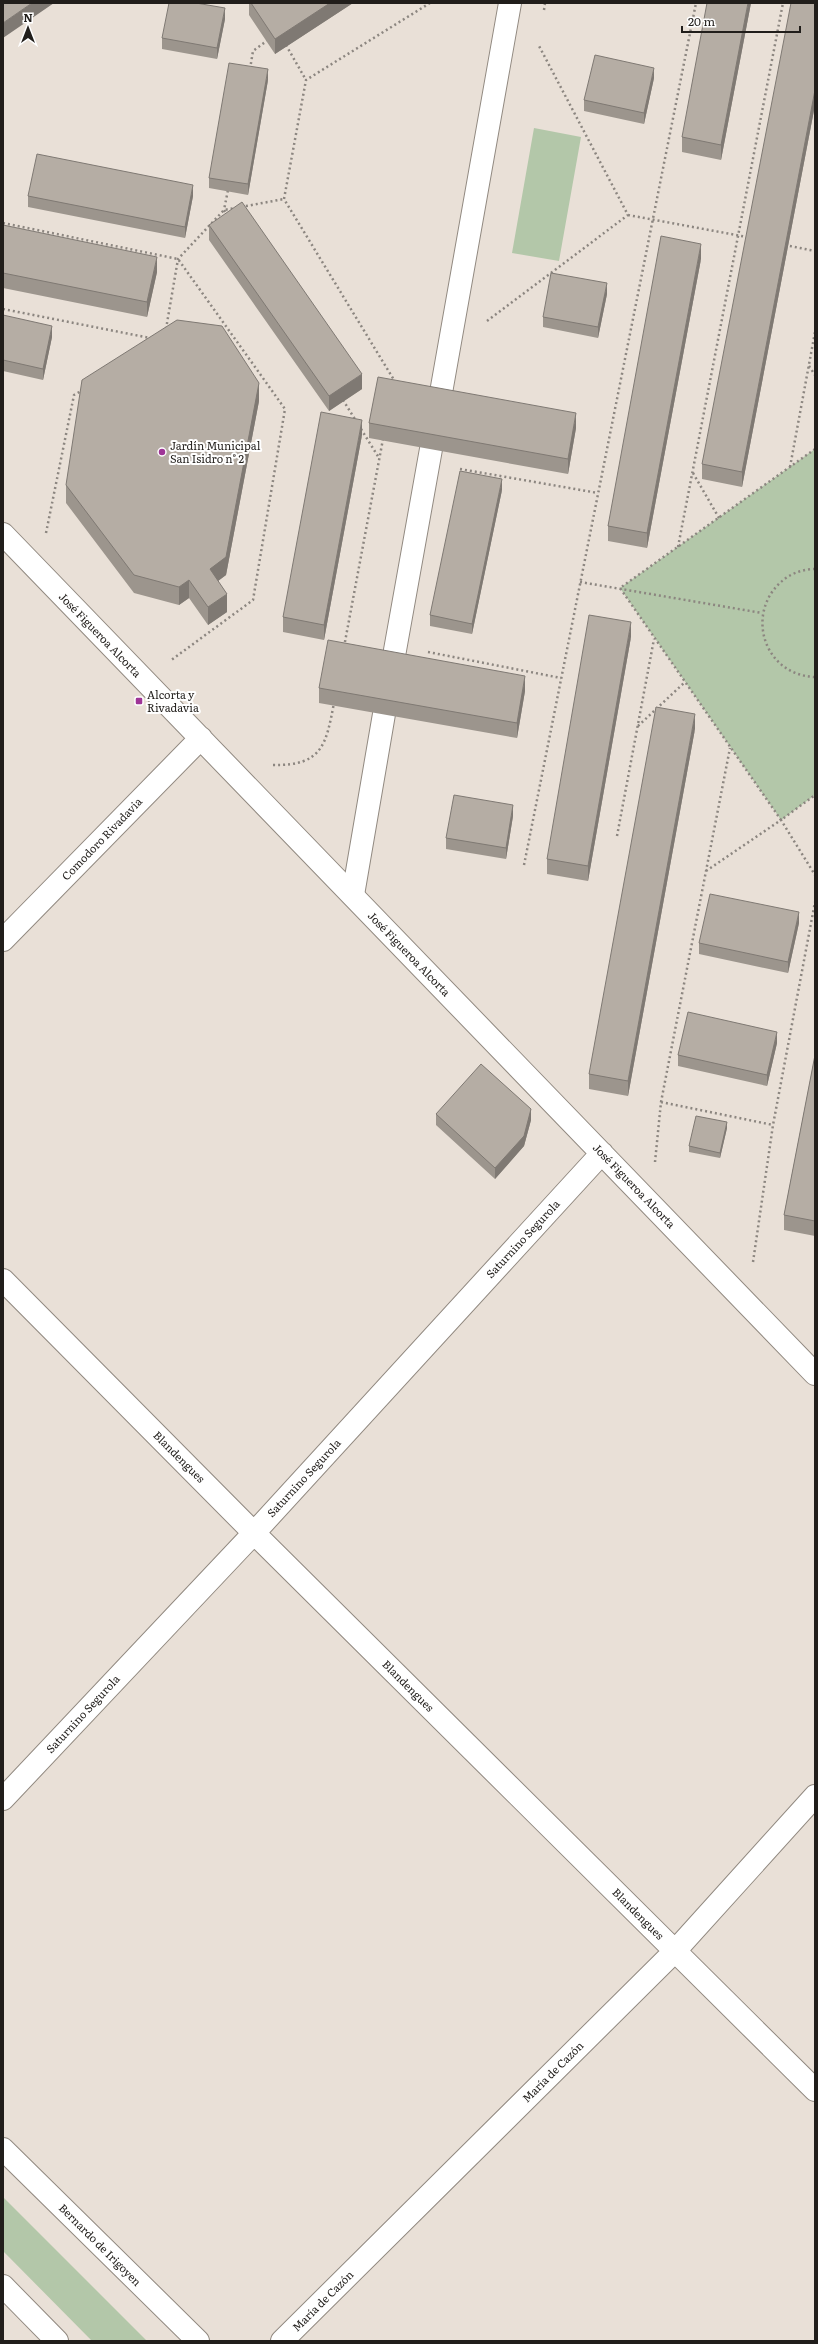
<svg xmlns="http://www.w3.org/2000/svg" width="818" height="2344" font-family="Literata,serif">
<rect width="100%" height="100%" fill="#e9e0d7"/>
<!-- green -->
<path fill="#b3c7a9" d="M 534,128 L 581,137 L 559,261 L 512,253 Z
M 815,449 L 815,795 L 781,820 L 620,588 Z
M 3,2197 L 147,2341 L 92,2341 L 3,2251 Z"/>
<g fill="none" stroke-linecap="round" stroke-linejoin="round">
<defs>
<path id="lane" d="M 439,404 L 510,3
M 392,667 L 431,449
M 353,895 L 384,714"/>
<path id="street" d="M 3,534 L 815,1374
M 3,940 L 201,738
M 3,1280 L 254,1533 L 815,2090
M 3,1799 L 254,1533 L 602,1153
M 3,2286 L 57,2341
M 282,2341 L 675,1951 L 815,1796"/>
<path id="secondary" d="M 3,2149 L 198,2341"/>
</defs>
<!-- lane casing -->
<use href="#lane" stroke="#918980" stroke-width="24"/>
<!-- street casing -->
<use href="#street" stroke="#918980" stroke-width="24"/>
<!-- secondary casing -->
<use href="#secondary" stroke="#918980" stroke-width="24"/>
<!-- path -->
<path stroke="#8c8680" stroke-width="2.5" stroke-dasharray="2 3" stroke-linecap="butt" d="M 544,10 L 545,3
M 286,45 L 306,80
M 250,69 L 253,51 L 268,40
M 241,207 L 284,199
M 628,215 L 747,237
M 228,216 L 224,210 L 228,190
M 3,223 L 178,259 L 285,409 L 253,600 L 170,661
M 785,245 L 815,251
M 3,309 L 150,338
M 487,321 L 628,215 L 538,44
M 166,329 L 178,259 L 224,210 L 235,208
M 809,366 L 815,375
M 393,383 L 394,380 L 284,199 L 306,80 L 430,3
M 343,400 L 356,421
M 361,429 L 379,458
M 815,449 L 620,588 L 781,820 L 815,795
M 790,467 L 815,332
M 460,469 L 598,493
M 693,473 L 719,518
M 46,533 L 74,395 L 83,390
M 678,547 L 783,3
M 815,569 C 806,569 796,572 789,576 C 743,605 760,675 815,677
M 580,582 L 762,613
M 344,647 L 383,439
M 428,652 L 561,678
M 638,726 L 685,682
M 273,765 C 323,766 326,744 334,703
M 617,836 L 654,639
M 524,865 L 696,3
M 706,871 L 781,820 L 815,875
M 661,1102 L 773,1125
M 655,1162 L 661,1102 L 730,748
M 753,1262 L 773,1125 L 815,902"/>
<!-- lane -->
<use href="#lane" stroke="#fff" stroke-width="22"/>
<!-- street -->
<use href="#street" stroke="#fff" stroke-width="22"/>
<!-- secondary -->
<use href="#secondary" stroke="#fff" stroke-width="22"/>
</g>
<!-- wall -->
<path fill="#9c958d" d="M 249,3 L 353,3 L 275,54 L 249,15 Z
M 751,3 L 721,160 L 682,152 L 682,137 Z
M 815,3 L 815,105 L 742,487 L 702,479 L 702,464 Z
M 225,19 L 217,59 L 162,49 L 162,38 Z
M 654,78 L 644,124 L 584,111 L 584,100 Z
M 268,80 L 248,195 L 209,188 L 209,178 Z
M 28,196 L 193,196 L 185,238 L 28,207 Z
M 3,225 L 157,272 L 147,317 L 3,288 Z
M 209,225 L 362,389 L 329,411 L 209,240 Z
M 701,259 L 647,548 L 608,541 L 608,526 Z
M 607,294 L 598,338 L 543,327 L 543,317 Z
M 3,315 L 52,337 L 43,380 L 3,371 Z
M 259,401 L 226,575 L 218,581 L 227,612 L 208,625 L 189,598 L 179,605 L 134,593 L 66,503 L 66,485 Z
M 369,423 L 576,428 L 568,474 L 369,438 Z
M 362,435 L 324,640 L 283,632 L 283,617 Z
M 502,490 L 472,634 L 430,626 L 430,615 Z
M 631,637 L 588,881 L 547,874 L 547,859 Z
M 319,688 L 525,691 L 517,738 L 319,703 Z
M 695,729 L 628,1096 L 589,1089 L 589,1074 Z
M 513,816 L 506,859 L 446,849 L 446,838 Z
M 799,923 L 788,973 L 699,954 L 699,943 Z
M 777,1043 L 767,1086 L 678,1066 L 678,1055 Z
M 815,1055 L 815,1236 L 784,1230 L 784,1215 Z
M 436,1114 L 531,1120 L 524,1146 L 495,1179 L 436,1125 Z
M 727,1128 L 720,1158 L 689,1152 L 689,1146 Z"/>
<!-- shaded-wall -->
<path fill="#7f7973" d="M 32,3 L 54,3 L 3,38 L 3,23 Z
M 330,3 L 353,3 L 275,54 L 275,39 Z
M 748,3 L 751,3 L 721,160 L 721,145 Z
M 225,8 L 225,19 L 217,59 L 217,48 Z
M 654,68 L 654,78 L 644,124 L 644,113 Z
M 268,69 L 268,80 L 248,195 L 248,184 Z
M 815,90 L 815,105 L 742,487 L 742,472 Z
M 193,185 L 193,196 L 185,238 L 185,227 Z
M 701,244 L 701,259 L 647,548 L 647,533 Z
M 157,257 L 157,272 L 147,317 L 147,302 Z
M 607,283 L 607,294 L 598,338 L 598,327 Z
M 52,326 L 52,337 L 43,380 L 43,369 Z
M 362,374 L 362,389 L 329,411 L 329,396 Z
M 259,383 L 259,401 L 226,575 L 210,587 L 210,569 Z
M 576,413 L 576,428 L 568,474 L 568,459 Z
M 362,420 L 362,435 L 324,640 L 324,625 Z
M 502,479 L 502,490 L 472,634 L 472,624 Z
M 189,580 L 189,598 L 179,605 L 179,587 Z
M 227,594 L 227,612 L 208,625 L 208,607 Z
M 631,622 L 631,637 L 588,881 L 588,866 Z
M 525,676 L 525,691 L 517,738 L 517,723 Z
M 695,714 L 695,729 L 628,1096 L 628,1081 Z
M 513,805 L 513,816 L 506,859 L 506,848 Z
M 799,912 L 799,923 L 788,973 L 788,962 Z
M 777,1032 L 777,1043 L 767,1086 L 767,1075 Z
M 531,1109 L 531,1120 L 524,1146 L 495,1179 L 495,1168 Z
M 727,1122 L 727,1128 L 720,1158 L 720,1153 Z"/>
<!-- building -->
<path fill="#b5ada4" stroke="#7f7973" d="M 3,3 L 32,3 L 3,23 Z
M 169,3 L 196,3 L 225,8 L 217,48 L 162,38 Z
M 251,3 L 330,3 L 275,39 Z
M 707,3 L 748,3 L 721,145 L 682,137 Z
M 791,3 L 815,3 L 815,90 L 742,472 L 702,464 Z
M 595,55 L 654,68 L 644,113 L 584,100 Z
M 229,63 L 268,69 L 248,184 L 209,178 Z
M 37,154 L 193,185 L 185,227 L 28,196 Z
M 242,202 L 362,374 L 329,396 L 209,225 Z
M 3,225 L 157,257 L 147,302 L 3,273 Z
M 661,236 L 701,244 L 647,533 L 608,526 Z
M 551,273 L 607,283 L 598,327 L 543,317 Z
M 3,315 L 52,326 L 43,369 L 3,360 Z
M 177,320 L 222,326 L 259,383 L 226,557 L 210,569 L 227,594 L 208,607 L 189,580 L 179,587 L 134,575 L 66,485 L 82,380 Z
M 378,377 L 576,413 L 568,459 L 369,423 Z
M 321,412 L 362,420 L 324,625 L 283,617 Z
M 460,471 L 502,479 L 472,624 L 430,615 Z
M 589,615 L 631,622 L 588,866 L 547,859 Z
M 328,640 L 525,676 L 517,723 L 319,688 Z
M 656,707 L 695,714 L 628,1081 L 589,1074 Z
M 454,795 L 513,805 L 506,848 L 446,838 Z
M 710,894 L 799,912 L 788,962 L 699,943 Z
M 688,1012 L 777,1032 L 767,1075 L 678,1055 Z
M 815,1055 L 815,1221 L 784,1215 Z
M 481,1064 L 531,1109 L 524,1136 L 495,1168 L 436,1114 Z
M 696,1116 L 727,1122 L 720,1153 L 689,1146 Z"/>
<!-- markers -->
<g fill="#9f3597" stroke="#fff" stroke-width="1.5">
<circle cx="162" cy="452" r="4"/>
<rect x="135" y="697" width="8" height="8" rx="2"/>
</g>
<g text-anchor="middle" stroke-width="4" stroke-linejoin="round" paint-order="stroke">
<!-- poi labels -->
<g font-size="11" fill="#211e1b" stroke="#fff" text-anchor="start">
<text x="170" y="450">Jardín Municipal<tspan x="170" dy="13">San Isidro n° 2</tspan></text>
<text x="147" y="699">Alcorta y<tspan x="147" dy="13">Rivadavia</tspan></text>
</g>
<!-- street labels -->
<g font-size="11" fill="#211e1b" stroke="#fff">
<text transform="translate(100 635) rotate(46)" y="4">José Figueroa Alcorta</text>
<text transform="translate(102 839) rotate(-46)" y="4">Comodoro Rivadavia</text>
<text transform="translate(409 954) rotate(46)" y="4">José Figueroa Alcorta</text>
<text transform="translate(634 1186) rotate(46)" y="4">José Figueroa Alcorta</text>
<text transform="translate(523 1239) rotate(-47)" y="4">Saturnino Segurola</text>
<text transform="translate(179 1457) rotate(45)" y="4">Blandengues</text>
<text transform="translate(304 1478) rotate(-47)" y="4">Saturnino Segurola</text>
<text transform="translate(408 1686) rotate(45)" y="4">Blandengues</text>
<text transform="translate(83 1714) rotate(-47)" y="4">Saturnino Segurola</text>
<text transform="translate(638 1914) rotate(45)" y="4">Blandengues</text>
<text transform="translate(553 2072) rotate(-45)" y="4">María de Cazón</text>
<text transform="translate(100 2245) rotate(45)" y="4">Bernardo de Irigoyen</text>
<text transform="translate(323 2301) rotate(-45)" y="4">María de Cazón</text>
</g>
</g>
<!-- border -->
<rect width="818" height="2344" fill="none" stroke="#211e1b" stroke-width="8"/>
<!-- north arrow -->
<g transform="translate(28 28)" stroke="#ffffff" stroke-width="3" paint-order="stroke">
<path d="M0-3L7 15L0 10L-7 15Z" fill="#211e1b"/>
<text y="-6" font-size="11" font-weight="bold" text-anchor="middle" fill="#211e1b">N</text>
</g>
<!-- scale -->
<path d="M682 26v6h118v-6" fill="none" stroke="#211e1b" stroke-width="2"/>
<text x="688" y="26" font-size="12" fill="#211e1b" stroke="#ffffff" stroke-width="3" paint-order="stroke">20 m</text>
</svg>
